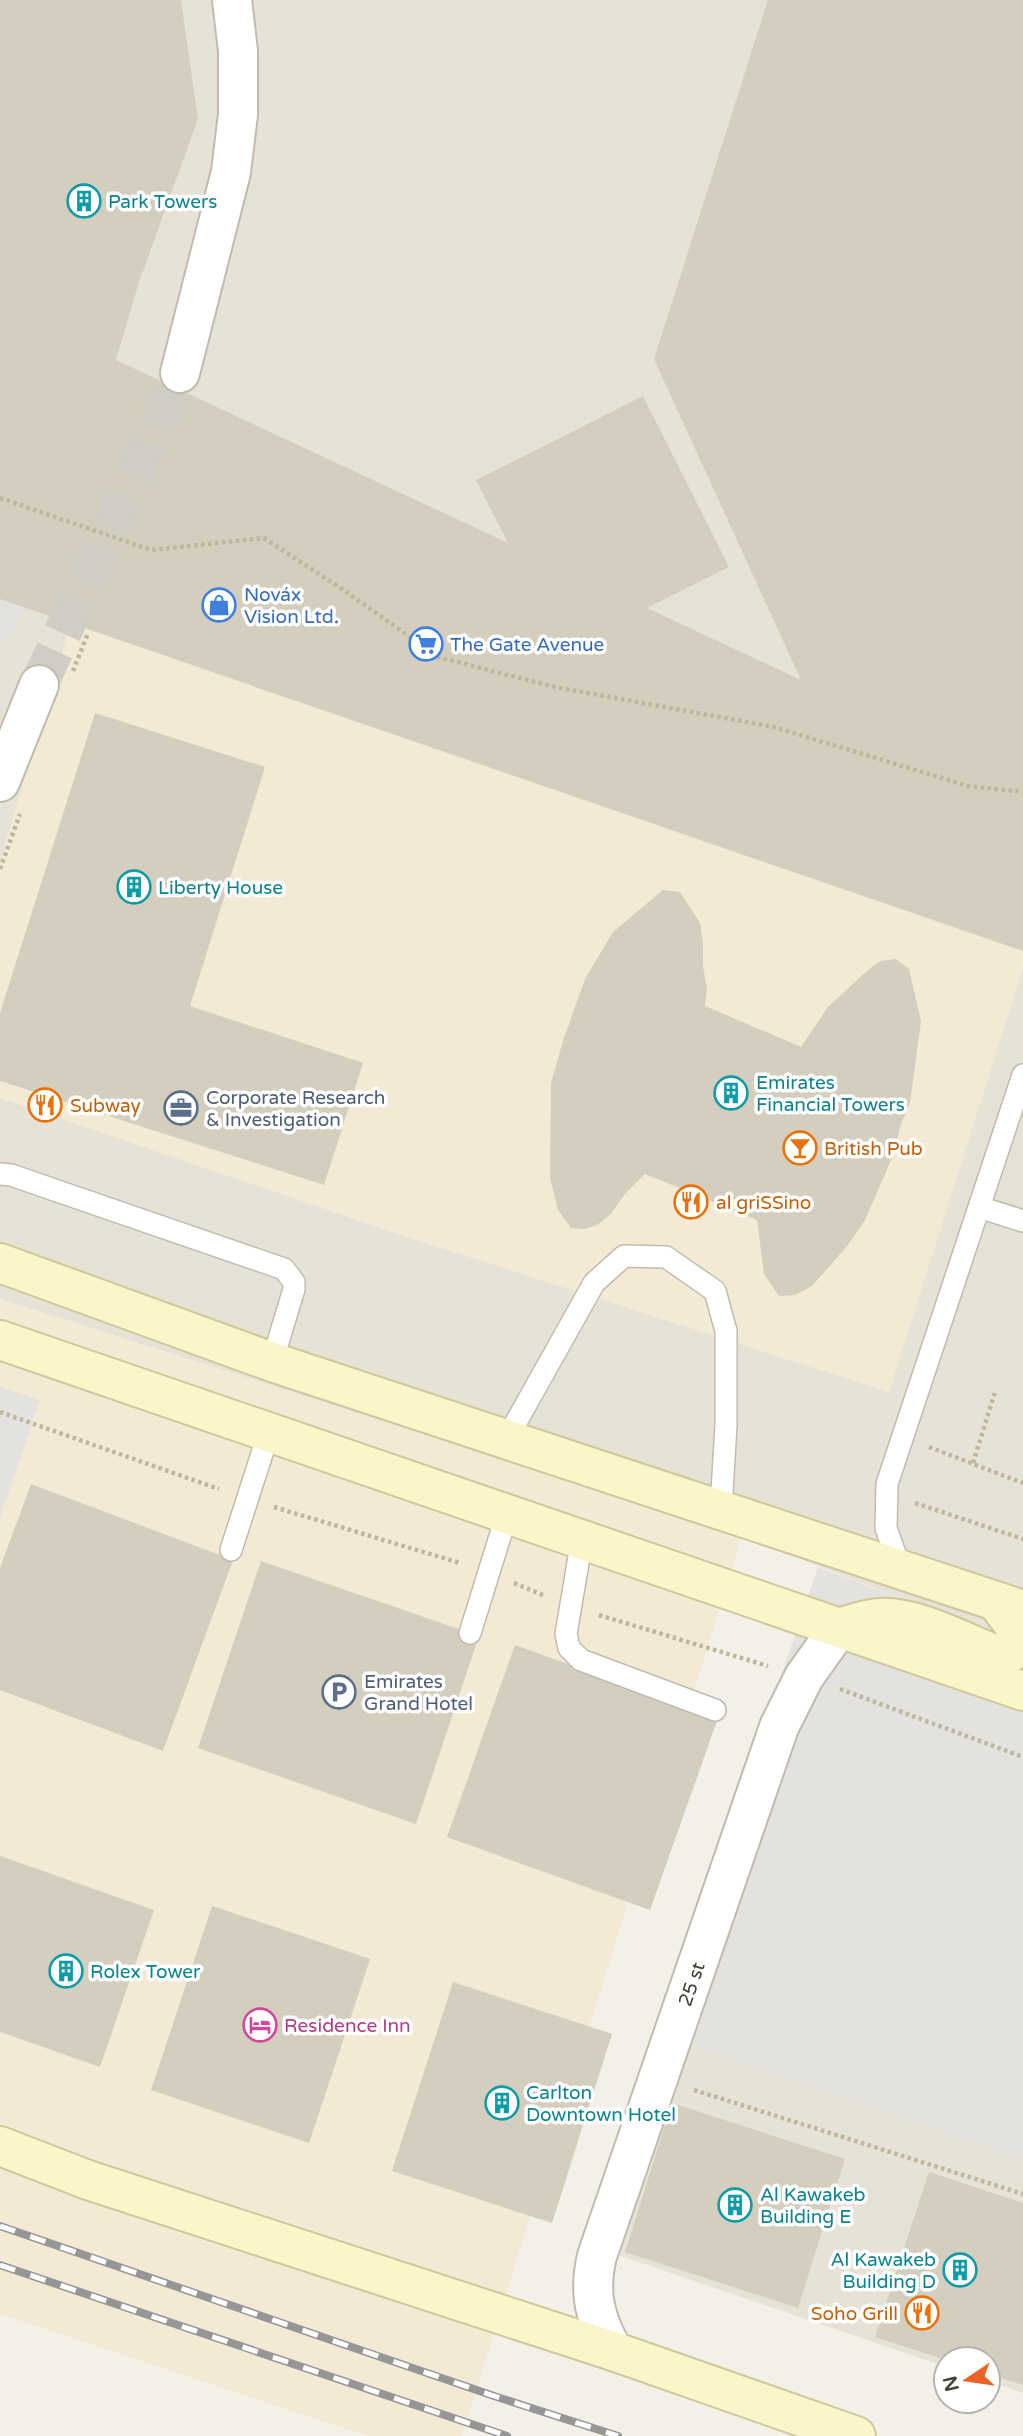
<svg xmlns="http://www.w3.org/2000/svg" width="1023" height="2436" font-family="'Varela Round',sans-serif">
<rect width="100%" height="100%" fill="#f2f0e7"/>
<!-- residential -->
<path fill="#e6e3d6" d="M 0,0 L 1023,0 L 1023,1639 L 925,1608 L 742,1536 L 0,1299 Z
M 660,2035 L 1023,2160 L 1023,2393 L 988,2381 L 988,2359 L 946,2359 L 946,2367 L 589,2245 Z"/>
<!-- commercial -->
<path fill="#f2ead4" d="M 78,599 L 1023,901 L 1023,968 L 889,1392 L 404,1236 L 0,1098 L 0,861 Z
M 0,1299 L 742,1536 L 462,2436 L 368,2436 L 0,2314 Z"/>
<!-- parking -->
<path fill="#e4e2df" d="M 0,599 L 25,607 L 12,633 L 0,646 Z
M 0,1387 L 40,1400 L 0,1518 Z
M 818,1567 L 925,1608 L 1023,1639 L 1023,2160 L 660,2035 Z"/>
<!-- building -->
<path fill="#d3cebd" d="M 0,0 L 181,0 L 198,119 L 139,282 L 116,360 L 508,543 L 476,480 L 643,396 L 729,567 L 647,608 L 801,680 L 654,359 L 768,0 L 1023,0 L 1023,951 L 0,599 Z
M 95,713 L 265,767 L 190,1006 L 363,1063 L 324,1185 L 0,1081 L 0,1013 Z
M 663,890 L 680,892 L 700,923 L 703,943 L 703,967 L 707,989 L 705,1006 L 801,1047 L 828,1007 L 869,969 L 880,961 L 896,959 L 909,969 L 921,1021 L 910,1103 L 901,1124 L 892,1158 L 865,1220 L 848,1245 L 812,1286 L 795,1295 L 779,1296 L 764,1274 L 757,1220 L 645,1174 L 624,1195 L 611,1214 L 597,1225 L 584,1229 L 571,1228 L 558,1210 L 550,1178 L 551,1083 L 563,1041 L 585,979 L 613,932 Z
M 31,1484 L 233,1560 L 163,1751 L 0,1690 L 0,1568 Z
M 261,1561 L 479,1636 L 416,1824 L 198,1748 Z
M 515,1645 L 718,1718 L 650,1910 L 447,1837 Z
M 0,1856 L 154,1910 L 100,2067 L 0,2032 Z
M 212,1906 L 370,1959 L 309,2143 L 151,2090 Z
M 453,1982 L 612,2034 L 552,2223 L 392,2171 Z
M 672,2103 L 845,2159 L 798,2308 L 625,2252 Z
M 929,2172 L 1023,2203 L 1023,2385 L 988,2374 L 988,2359 L 946,2360 L 875,2337 Z"/>
<g fill="none" stroke-linecap="round" stroke-linejoin="round">
<!-- street-tunnel -->
<path stroke="#cfcdc4" stroke-width="38" stroke-dasharray="38 19" stroke-linecap="butt" d="M 39,685 L 180,373"/>
<defs>
<path id="lane" d="M 0,1174 L 11,1175 L 284,1269 L 294,1282 L 294,1289 L 272,1362
M 979,1207 L 1023,1221
M 506,1440 L 594,1283 L 624,1256 L 666,1257 L 715,1291 L 726,1331 L 726,1425 L 721,1509
M 582,1539 L 566,1634 L 569,1648 L 581,1660 L 715,1710
M 231,1550 L 269,1432
M 900,1568 L 886,1528 L 887,1484 L 1023,1075
M 470,1633 L 507,1514"/>
<path id="street" d="M 180,373 L 231,172 L 238,114 L 238,51 L 232,0
M 0,782 L 39,685
M 613,2351 C 595,2319 588,2293 597,2256 L 779,1727 L 804,1677 L 839,1628"/>
<path id="secondary" d="M 0,1263 L 272,1362 L 1023,1610
M 0,1340 L 1023,1691
M 841,1627 C 853,1624 866,1619 879,1618 C 914,1615 965,1643 999,1656 L 1007,1655 L 1019,1644 L 1016,1628 L 996,1601
M 0,2146 L 88,2180 L 613,2351 L 856,2436"/>
</defs>
<!-- lane casing -->
<use href="#lane" stroke="#c0bcad" stroke-width="24"/>
<!-- street casing -->
<use href="#street" stroke="#c0bcad" stroke-width="42"/>
<!-- secondary casing -->
<use href="#secondary" stroke="#cec99a" stroke-width="42"/>
<!-- path -->
<path stroke="#bdb79d" stroke-width="4.5" stroke-dasharray="3.5 3.5" stroke-linecap="butt" d="M 0,498 L 151,550 L 264,538 L 345,591 L 438,657 L 555,687 L 774,727 L 968,786 L 1023,792
M 73,671 L 88,633
M 0,869 L 20,814
M 0,1412 L 219,1489
M 929,1447 L 1023,1483
M 973,1463 L 995,1392
M 915,1503 L 1023,1539
M 274,1507 L 460,1563
M 514,1583 L 545,1596
M 599,1615 L 768,1666
M 840,1689 L 1023,1757
M 694,2090 L 1023,2194"/>
<!-- lane -->
<use href="#lane" stroke="#fff" stroke-width="21"/>
<!-- street -->
<use href="#street" stroke="#fff" stroke-width="38"/>
<!-- secondary -->
<use href="#secondary" stroke="#faf6c9" stroke-width="38"/>
<defs>
<path id="rail" d="M 0,2226 L 494,2396 L 618,2436
M 0,2265 L 507,2436"/>
</defs>
<!-- rail casing -->
<use href="#rail" stroke="#969696" stroke-width="8"/>
<!-- rail -->
<use href="#rail" stroke="#fff" stroke-width="5" stroke-dasharray="16" stroke-linecap="butt"/>
</g>
<!-- icons -->
<defs>
<symbol id="building-ring" viewBox="-11 -11 22 22"><circle r="9.5" fill="#fff" stroke="#0f9aa8" stroke-width="1.5"/><path d="M-4-6H4V6H1V3H-1V6H-4ZM-2.5-4.3h1.7v1.8h-1.7ZM.8-4.3h1.7v1.8H.8ZM-2.5-1h1.7V.8h-1.7ZM.8-1h1.7V.8H.8Z" fill="#0f9aa8"/></symbol>
<symbol id="shop-ring" viewBox="-11 -11 22 22"><circle r="9.5" fill="#fff" stroke="#3f7fe0" stroke-width="1.5"/><path d="M-5-2.5h2.3a2.7 3.5 0 0 1 5.4 0H5L5.5 6h-11ZM-1.5-2.5h3a1.5 2.3 0 0 0-3 0Z" fill="#3f7fe0"/></symbol>
<symbol id="supermarket-ring" viewBox="-11 -11 22 22"><circle r="9.5" fill="#fff" stroke="#3f7fe0" stroke-width="1.5"/><path d="M-6-5.5h2.5l.6 2H6L4.5 2H-2.5L-4.4-4H-6ZM-1.5 3.2a1.3 1.3 0 1 0 .1 0ZM3 3.2a1.3 1.3 0 1 0 .1 0Z" fill="#3f7fe0"/></symbol>
<symbol id="restaurant-ring" viewBox="-11 -11 22 22"><circle r="9.5" fill="#fff" stroke="#e8710a" stroke-width="1.5"/><path d="M-5-6h1v4h1v-4h1v4h1v-4h1v5L-1.5 .5V6h-2V.5L-5-1ZM5-6V6H3V1.5H1.5Q1.5-4 5-6Z" fill="#e8710a"/></symbol>
<symbol id="office-ring" viewBox="-11 -11 22 22"><circle r="9.5" fill="#fff" stroke="#5c6f8a" stroke-width="1.5"/><path d="M-6-3h4V-5.5h4V-3h4V5H-6ZM-1-4.5V-3h2v-1.5ZM-6 0V1H6V0Z" fill="#5c6f8a"/></symbol>
<symbol id="bar-ring" viewBox="-11 -11 22 22"><circle r="9.5" fill="#fff" stroke="#e8710a" stroke-width="1.5"/><path d="M-6-5H6L.8 .8V4.5H3.5V6h-7V4.5H-.8V.8Z" fill="#e8710a"/></symbol>
<symbol id="parking-ring" viewBox="-11 -11 22 22"><circle r="9.5" fill="#fff" stroke="#5c6f8a" stroke-width="1.5"/><path d="M-3.5-5.5H1a3.5 3.5 0 0 1 0 7H-1V5.5H-3.5ZM-1-3.4V-.6H.8a1.4 1.4 0 0 0 0-2.8Z" fill="#5c6f8a"/></symbol>
<symbol id="hotel-ring" viewBox="-11 -11 22 22"><circle r="9.5" fill="#fff" stroke="#d1479c" stroke-width="1.5"/><path d="M-6-4.5h1.5V1H6V5H4.5V3h-9V5H-6ZM-4 0a1.8 1.8 0 1 1 3.6 0ZM.5 0V-2.5h3Q6-2.5 6 0Z" fill="#d1479c"/></symbol>
</defs>
<g fill-rule="evenodd">
<use href="#building-ring" x="65" y="182" width="38" height="38"/>
<use href="#shop-ring" x="200" y="586" width="38" height="38"/>
<use href="#supermarket-ring" x="407" y="625" width="38" height="38"/>
<use href="#building-ring" x="115" y="868" width="38" height="38"/>
<use href="#building-ring" x="712" y="1074" width="38" height="38"/>
<use href="#restaurant-ring" x="26" y="1086" width="38" height="38"/>
<use href="#office-ring" x="162" y="1089" width="38" height="38"/>
<use href="#bar-ring" x="781" y="1129" width="38" height="38"/>
<use href="#restaurant-ring" x="672" y="1183" width="38" height="38"/>
<use href="#parking-ring" x="320" y="1673" width="38" height="38"/>
<use href="#building-ring" x="47" y="1952" width="38" height="38"/>
<use href="#hotel-ring" x="241" y="2006" width="38" height="38"/>
<use href="#building-ring" x="483" y="2084" width="38" height="38"/>
<use href="#building-ring" x="716" y="2186" width="38" height="38"/>
<use href="#building-ring" x="941" y="2251" width="38" height="38"/>
<use href="#restaurant-ring" x="903" y="2294" width="38" height="38"/>
</g>
<g text-anchor="middle" stroke-width="7" stroke-linejoin="round" paint-order="stroke">
<!-- culture labels -->
<g font-size="19" fill="#0d838f" stroke="#fff" text-anchor="start">
<text x="108" y="208">Park Towers</text>
<text x="158" y="894">Liberty House</text>
<text x="756" y="1089">Emirates<tspan x="756" dy="22">Financial Towers</tspan></text>
<text x="90" y="1978">Rolex Tower</text>
<text x="526" y="2099">Carlton<tspan x="526" dy="22">Downtown Hotel</tspan></text>
<text x="760" y="2201">Al Kawakeb<tspan x="760" dy="22">Building E</tspan></text>
<text x="936" y="2266" text-anchor="end">Al Kawakeb<tspan x="936" dy="22">Building D</tspan></text>
</g>
<!-- shop labels -->
<g font-size="19" fill="#366cbe" stroke="#fff" text-anchor="start">
<text x="244" y="601">Nováx<tspan x="244" dy="22">Vision Ltd.</tspan></text>
<text x="450" y="651">The Gate Avenue</text>
</g>
<!-- service labels -->
<g font-size="19" fill="#4e5e75" stroke="#fff" text-anchor="start">
<text x="206" y="1104">Corporate Research<tspan x="206" dy="22">&amp; Investigation</tspan></text>
<text x="364" y="1688">Emirates<tspan x="364" dy="22">Grand Hotel</tspan></text>
</g>
<!-- food labels -->
<g font-size="19" fill="#c56008" stroke="#fff" text-anchor="start">
<text x="70" y="1112">Subway</text>
<text x="824" y="1155">British Pub</text>
<text x="716" y="1209">al griSSino</text>
<text x="898" y="2320" text-anchor="end">Soho Grill</text>
</g>
<!-- street labels -->
<g font-size="19" fill="#454137" stroke="#fff">
<text transform="translate(691 1984) rotate(-71)" y="7">25 st</text>
</g>
<!-- hotel labels -->
<g font-size="19" fill="#b23c85" stroke="#fff" text-anchor="start">
<text x="284" y="2032">Residence Inn</text>
</g>
</g>
<!-- north arrow -->
<g transform="translate(967 2380) rotate(257)"><circle r="33" fill="#ffffff" stroke="#b5b3af" stroke-width="2"/>
<path d="M0-5L12 26L0 18L-12 26Z" fill="#e96327"/>
<text y="-10" font-size="19" font-weight="bold" text-anchor="middle" fill="#454137">N</text>
</g>
</svg>
